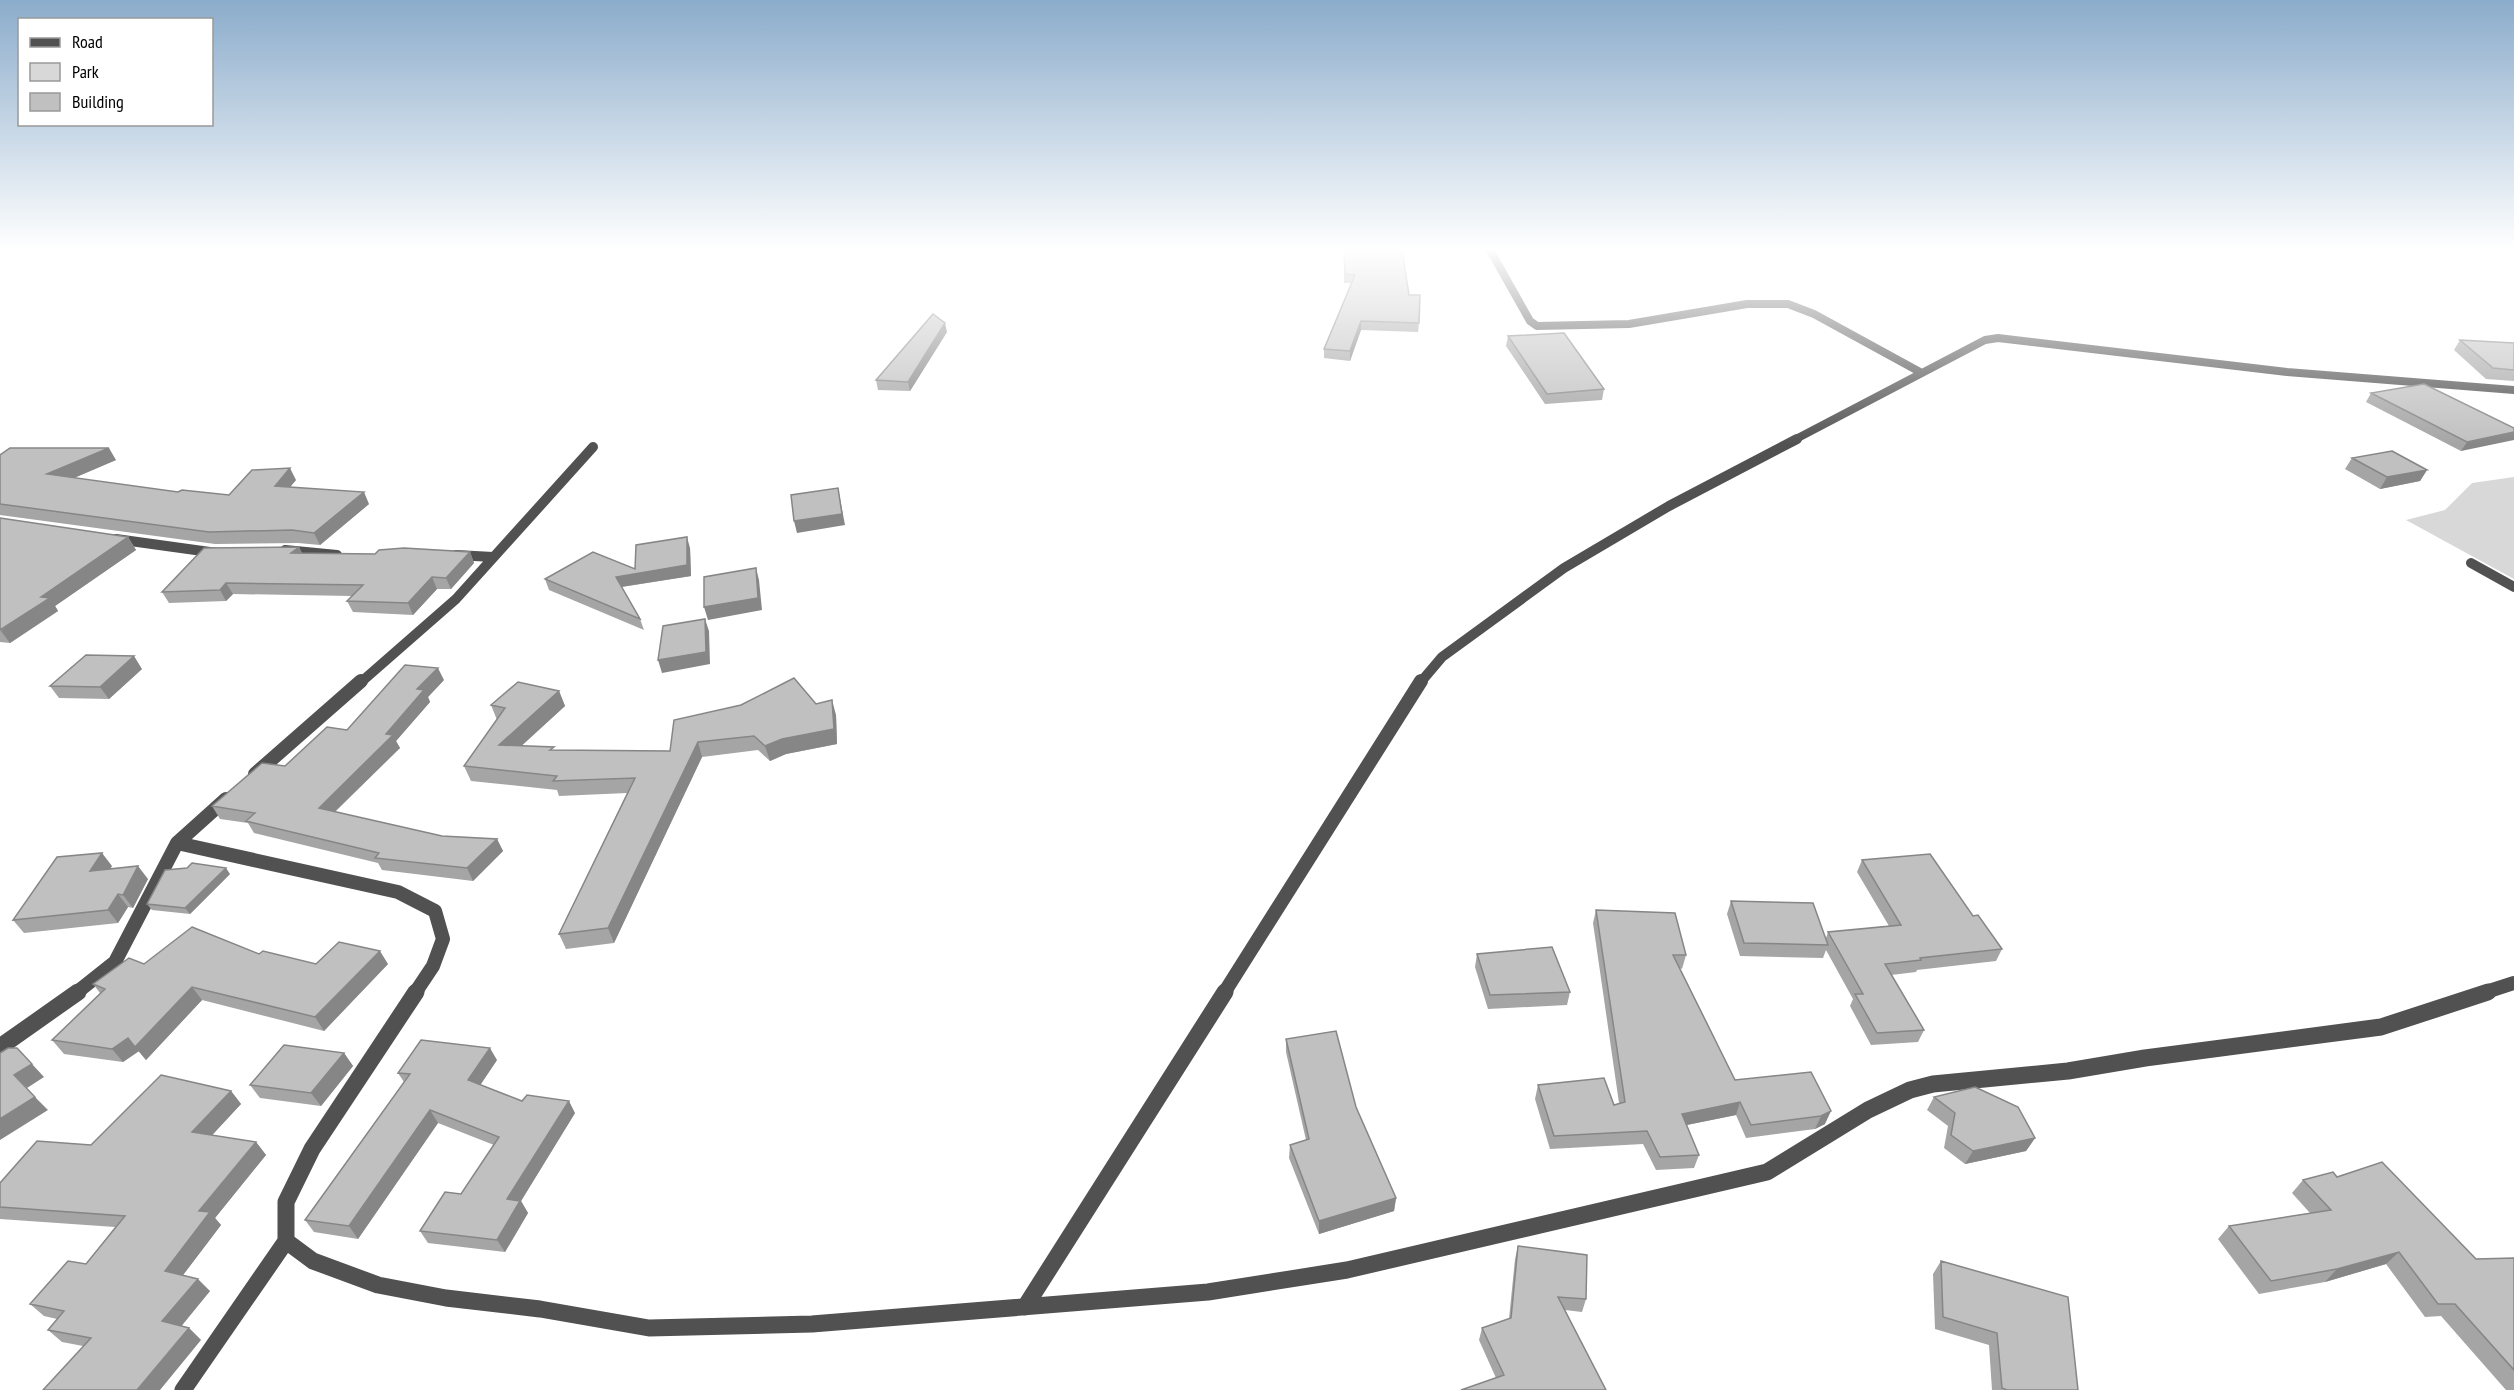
<svg xmlns="http://www.w3.org/2000/svg" width="2514" height="1390" font-family="'PT Sans Narrow',sans-serif">
<rect width="100%" height="100%" fill="#fff"/>
<!-- green -->
<path fill="#d8d8d8" d="M 2514,477 L 2514,579 L 2406,520 L 2445,510 L 2472,483 Z"/>
<g fill="none" stroke-linecap="round" stroke-linejoin="round">
<!-- street-far3 -->
<path stroke="#515151" stroke-width="8" d="M 1490,250 L 1530,321 L 1537,326 L 1629,324 L 1747,304 L 1788,304 L 1814,314 L 1920,372
M 1794,440 L 1985,340 L 1998,338 L 2287,372 L 2514,390"/>
<!-- street-far2 -->
<path stroke="#515151" stroke-width="10" d="M 116,539 L 217,553
M 285,550 L 337,555
M 456,555 L 493,557
M 2471,563 L 2514,587
M 360,683 L 456,599 L 593,447
M 1420,683 L 1442,657 L 1564,568 L 1669,506 L 1797,439"/>
<!-- street-far1 -->
<path stroke="#515151" stroke-width="14" d="M 255,774 L 361,681
M 177,843 L 398,892 L 435,911 L 443,939 L 433,966 L 415,993
M 76,993 L 115,962 L 177,843 L 226,799
M 1224,993 L 1421,681
M 2483,993 L 2514,983"/>
<!-- street -->
<path stroke="#515151" stroke-width="17" d="M 416,992 L 312,1149 L 286,1202 L 286,1241 L 313,1261 L 378,1285 L 446,1298 L 540,1309 L 649,1328 L 812,1324 L 1208,1292 L 1347,1270 L 1767,1172 L 1868,1110 L 1910,1090 L 1933,1084 L 2068,1071 L 2145,1058 L 2381,1027 L 2488,992
M 0,1047 L 78,992
M 1025,1307 L 1225,992
M 183,1390 L 286,1241"/>
</g>
<!-- wall -->
<path fill="#a5a5a5" d="M 1344,255 L 1409,295 L 1419,323 L 1418,332 L 1361,330 L 1350,361 L 1324,358 L 1324,349 L 1351,283 L 1344,283 Z
M 947,332 L 910,391 L 878,390 L 876,380 Z
M 1508,336 L 1604,389 L 1602,400 L 1545,404 L 1506,346 Z
M 2460,340 L 2514,343 L 2514,381 L 2486,379 L 2454,350 Z
M 2371,393 L 2514,428 L 2461,451 L 2366,402 Z
M 0,455 L 116,460 L 74,478 L 178,492 L 229,495 L 296,480 L 290,487 L 369,504 L 320,545 L 298,543 L 215,544 L 0,515 Z
M 2352,458 L 2427,470 L 2420,481 L 2380,489 L 2345,469 Z
M 0,518 L 128,537 L 136,550 L 55,606 L 58,611 L 10,643 L 0,642 Z
M 299,547 L 302,553 L 375,554 L 470,552 L 474,563 L 451,589 L 437,589 L 413,615 L 353,612 L 347,601 L 352,596 L 233,594 L 226,601 L 169,603 L 162,592 Z
M 690,548 L 691,576 L 622,587 L 640,619 L 644,630 L 549,590 L 545,579 L 635,569 Z
M 142,669 L 109,699 L 59,698 L 50,686 Z
M 444,680 L 428,697 L 430,702 L 396,741 L 400,748 L 335,812 L 442,836 L 497,839 L 503,851 L 473,881 L 382,870 L 378,863 L 254,833 L 248,823 L 220,819 L 212,806 L 285,766 L 347,730 Z
M 559,691 L 565,706 L 521,746 L 555,750 L 670,751 L 816,704 L 836,715 L 837,744 L 786,754 L 770,761 L 758,750 L 702,757 L 614,943 L 566,949 L 559,934 L 627,793 L 559,796 L 557,790 L 471,781 L 464,766 L 497,720 L 491,705 Z
M 1862,860 L 1973,916 L 2002,949 L 1996,961 L 1917,970 L 1916,972 L 1891,975 L 1924,1030 L 1918,1042 L 1871,1045 L 1850,1006 L 1853,999 L 1826,950 L 1823,958 L 1740,956 L 1727,914 L 1731,901 L 1826,938 L 1828,932 L 1889,926 L 1857,872 Z
M 112,866 L 110,869 L 148,879 L 133,908 L 128,907 L 118,923 L 24,933 L 13,920 Z
M 230,874 L 190,914 L 152,910 L 147,904 Z
M 1596,910 L 1686,955 L 1682,969 L 1680,968 L 1735,1080 L 1811,1072 L 1825,1124 L 1815,1129 L 1746,1138 L 1736,1115 L 1686,1125 L 1699,1155 L 1694,1168 L 1656,1170 L 1643,1144 L 1550,1149 L 1535,1099 L 1538,1085 L 1614,1105 L 1619,1103 L 1593,923 Z
M 259,954 L 316,964 L 388,964 L 324,1031 L 202,1000 L 146,1060 L 139,1051 L 123,1062 L 64,1054 L 52,1040 L 100,993 L 93,984 L 144,964 Z
M 1477,954 L 1570,992 L 1567,1005 L 1488,1009 L 1475,967 Z
M 1286,1039 L 1356,1107 L 1396,1198 L 1394,1211 L 1319,1234 L 1289,1158 L 1290,1145 L 1306,1140 L 1286,1052 Z
M 344,1053 L 353,1066 L 321,1106 L 260,1098 L 250,1085 Z
M 497,1060 L 480,1085 L 522,1101 L 575,1113 L 521,1201 L 528,1213 L 505,1252 L 428,1243 L 420,1231 L 461,1194 L 494,1145 L 438,1123 L 358,1239 L 314,1232 L 305,1220 L 404,1082 L 398,1073 Z
M 231,1091 L 241,1104 L 212,1135 L 256,1142 L 266,1155 L 215,1218 L 221,1225 L 183,1275 L 210,1291 L 181,1326 L 189,1328 L 201,1340 L 83,1346 L 62,1342 L 48,1330 L 57,1319 L 44,1316 L 30,1304 L 86,1264 L 115,1227 L 0,1219 L 0,1183 L 91,1145 Z
M 1934,1097 L 2035,1138 L 2026,1151 L 1965,1164 L 1944,1148 L 1948,1126 L 1927,1110 Z
M 2337,1177 L 2476,1259 L 2514,1258 L 2514,1390 L 2506,1390 L 2441,1316 L 2425,1317 L 2386,1264 L 2325,1282 L 2259,1294 L 2218,1239 L 2229,1226 L 2310,1213 L 2292,1193 L 2303,1180 Z
M 1518,1246 L 1586,1299 L 1582,1312 L 1565,1310 L 1606,1390 L 1496,1378 L 1479,1340 L 1482,1328 L 1509,1319 L 1515,1259 Z
M 1941,1261 L 2078,1390 L 1992,1390 L 1989,1345 L 1935,1329 L 1933,1274 Z"/>
<!-- shaded-wall -->
<path fill="#868686" d="M 1361,321 L 1361,330 L 1350,361 L 1350,351 Z
M 945,323 L 947,332 L 910,391 L 908,382 Z
M 2514,432 L 2514,440 L 2461,451 L 2467,442 Z
M 109,448 L 116,460 L 55,486 L 47,474 Z
M 290,468 L 296,480 L 281,498 L 275,486 Z
M 2427,470 L 2420,481 L 2380,489 L 2387,477 Z
M 838,488 L 845,525 L 797,533 L 794,521 Z
M 364,492 L 369,504 L 320,545 L 314,533 Z
M 128,537 L 136,550 L 55,606 L 58,611 L 10,643 L 1,631 L 41,597 Z
M 687,537 L 690,548 L 691,576 L 620,587 L 616,577 L 687,565 Z
M 299,547 L 304,558 L 291,553 Z
M 470,552 L 474,563 L 451,589 L 446,578 Z
M 756,568 L 759,580 L 762,610 L 708,620 L 704,607 Z
M 432,577 L 437,589 L 413,615 L 408,603 Z
M 226,583 L 233,594 L 226,601 L 220,590 Z
M 705,619 L 709,631 L 710,664 L 662,673 L 658,660 Z
M 134,656 L 142,669 L 109,699 L 100,687 Z
M 438,668 L 444,680 L 428,697 L 430,702 L 396,741 L 400,748 L 326,820 L 319,808 L 386,734 L 417,689 Z
M 559,691 L 565,706 L 506,760 L 499,745 Z
M 832,700 L 836,715 L 837,744 L 786,754 L 770,761 L 765,746 Z
M 698,742 L 702,757 L 614,943 L 608,928 Z
M 497,839 L 503,851 L 473,881 L 467,868 Z
M 102,853 L 112,866 L 100,884 L 90,871 Z
M 138,866 L 148,879 L 133,908 L 123,895 Z
M 226,868 L 230,874 L 190,914 L 185,908 Z
M 118,894 L 128,907 L 118,923 L 108,910 Z
M 380,951 L 388,964 L 324,1031 L 315,1017 Z
M 192,987 L 202,1000 L 146,1060 L 135,1047 Z
M 128,1038 L 139,1051 L 123,1062 L 112,1049 Z
M 490,1048 L 497,1060 L 475,1093 L 468,1080 Z
M 344,1053 L 353,1066 L 321,1106 L 311,1093 Z
M 32,1064 L 44,1077 L 27,1088 L 14,1075 Z
M 231,1091 L 241,1104 L 203,1145 L 192,1132 Z
M 35,1097 L 48,1110 L 0,1140 L 0,1119 Z
M 569,1101 L 575,1113 L 521,1201 L 528,1213 L 505,1252 L 497,1240 L 507,1199 Z
M 1740,1102 L 1736,1115 L 1677,1127 L 1682,1114 Z
M 430,1110 L 438,1123 L 358,1239 L 349,1226 Z
M 1831,1111 L 1825,1124 L 1815,1129 L 1821,1116 Z
M 2035,1138 L 2026,1151 L 1965,1164 L 1973,1151 Z
M 256,1142 L 266,1155 L 215,1218 L 221,1225 L 177,1283 L 165,1271 L 199,1211 Z
M 1396,1198 L 1394,1211 L 1319,1234 L 1319,1221 Z
M 2399,1252 L 2386,1264 L 2325,1282 L 2337,1269 Z
M 198,1279 L 210,1291 L 175,1334 L 162,1321 Z
M 189,1328 L 201,1340 L 160,1390 L 137,1390 Z"/>
<!-- building -->
<path fill="#c0c0c0" stroke="#868686" stroke-width="1.5" d="M 1345,250 L 1402,250 L 1409,295 L 1420,295 L 1419,323 L 1361,321 L 1350,351 L 1324,349 L 1355,275 L 1345,274 L 1344,255 Z
M 933,314 L 945,323 L 908,382 L 876,380 Z
M 1564,333 L 1604,389 L 1547,394 L 1508,336 Z
M 2460,340 L 2514,343 L 2514,370 L 2493,368 Z
M 2424,384 L 2514,428 L 2514,432 L 2467,442 L 2371,393 Z
M 10,448 L 109,448 L 47,474 L 178,492 L 182,490 L 229,495 L 252,470 L 290,468 L 275,486 L 364,492 L 314,533 L 292,530 L 209,532 L 0,504 L 0,455 Z
M 2392,451 L 2427,470 L 2387,477 L 2352,458 Z
M 838,488 L 842,514 L 794,521 L 791,495 Z
M 0,518 L 128,537 L 41,597 L 50,598 L 0,630 Z
M 687,537 L 687,565 L 616,577 L 640,619 L 545,579 L 593,552 L 635,569 L 636,545 Z
M 299,547 L 291,553 L 375,554 L 379,550 L 404,548 L 470,552 L 446,578 L 432,577 L 408,603 L 347,601 L 363,585 L 226,583 L 220,590 L 162,592 L 204,548 Z
M 756,568 L 758,598 L 704,607 L 704,577 Z
M 705,619 L 706,652 L 658,660 L 663,626 Z
M 86,655 L 134,656 L 100,687 L 50,686 Z
M 405,665 L 438,668 L 417,689 L 424,690 L 386,734 L 393,735 L 319,808 L 442,836 L 497,839 L 467,868 L 375,858 L 379,853 L 246,821 L 255,813 L 212,806 L 262,763 L 285,766 L 327,727 L 347,730 Z
M 794,678 L 816,704 L 832,700 L 834,729 L 782,739 L 765,746 L 754,736 L 698,742 L 608,928 L 559,934 L 635,778 L 553,781 L 557,776 L 464,766 L 505,708 L 491,705 L 518,682 L 559,691 L 499,745 L 554,747 L 550,750 L 670,751 L 674,720 L 741,705 Z
M 102,853 L 90,871 L 138,866 L 123,895 L 118,894 L 108,910 L 13,920 L 57,857 Z
M 1930,854 L 1973,916 L 1978,915 L 2002,949 L 1920,958 L 1921,960 L 1885,964 L 1924,1030 L 1877,1033 L 1855,994 L 1863,994 L 1828,932 L 1901,925 L 1862,860 Z
M 192,863 L 226,868 L 185,908 L 147,904 L 165,870 L 187,868 Z
M 1731,901 L 1813,903 L 1828,945 L 1744,943 Z
M 1596,910 L 1675,913 L 1686,955 L 1673,955 L 1735,1080 L 1811,1072 L 1831,1111 L 1821,1116 L 1751,1125 L 1740,1102 L 1682,1114 L 1699,1155 L 1660,1157 L 1647,1131 L 1554,1136 L 1538,1085 L 1604,1078 L 1614,1105 L 1625,1102 Z
M 192,927 L 259,954 L 263,951 L 316,964 L 339,942 L 380,951 L 315,1017 L 192,987 L 135,1047 L 128,1038 L 112,1049 L 52,1040 L 105,989 L 93,984 L 129,958 L 144,964 Z
M 1552,947 L 1570,992 L 1490,995 L 1477,954 Z
M 1336,1031 L 1356,1107 L 1396,1198 L 1319,1221 L 1290,1145 L 1309,1139 L 1286,1039 Z
M 421,1040 L 490,1048 L 468,1080 L 522,1101 L 527,1095 L 569,1101 L 507,1199 L 520,1201 L 497,1240 L 420,1231 L 445,1192 L 461,1194 L 499,1137 L 430,1110 L 349,1226 L 305,1220 L 410,1074 L 398,1073 Z
M 284,1045 L 344,1053 L 311,1093 L 250,1085 Z
M 8,1048 L 17,1048 L 32,1064 L 14,1075 L 35,1097 L 0,1119 L 0,1053 Z
M 161,1075 L 231,1091 L 192,1132 L 256,1142 L 199,1211 L 210,1212 L 165,1271 L 198,1279 L 162,1321 L 189,1328 L 137,1390 L 43,1390 L 91,1338 L 48,1330 L 64,1311 L 30,1304 L 68,1261 L 86,1264 L 125,1216 L 0,1207 L 0,1183 L 37,1141 L 91,1145 Z
M 1975,1087 L 2018,1107 L 2035,1138 L 1973,1151 L 1951,1135 L 1955,1113 L 1934,1097 Z
M 2382,1162 L 2476,1259 L 2514,1258 L 2514,1370 L 2455,1304 L 2438,1304 L 2399,1252 L 2337,1269 L 2271,1281 L 2229,1226 L 2331,1210 L 2303,1180 L 2333,1172 L 2337,1177 Z
M 1518,1246 L 1587,1255 L 1586,1299 L 1558,1297 L 1606,1390 L 1461,1390 L 1504,1375 L 1482,1328 L 1511,1318 Z
M 1941,1261 L 2068,1297 L 2078,1390 L 2007,1390 L 2002,1388 L 1997,1333 L 1943,1317 Z"/>
<!-- sky -->
<linearGradient id="sky" x2="0" y2="1"><stop stop-color="#8baccb"/><stop offset="0.56" stop-color="#fff"/><stop offset="1" stop-color="#fff" stop-opacity="0"/></linearGradient>
<rect width="2514" height="445" fill="url(#sky)"/>
<!-- legend -->
<rect x="18" y="18" width="195" height="108" fill="#ffffff" stroke="#999999" stroke-width="1.5"/>
<rect x="30" y="38" width="30" height="9" fill="#515151" stroke="#999999" stroke-width="1.5"/>
<text x="72" y="48" font-size="18" fill="#000000">Road</text>
<rect x="30" y="63" width="30" height="18" fill="#d8d8d8" stroke="#999999" stroke-width="1.5"/>
<text x="72" y="78" font-size="18" fill="#000000">Park</text>
<rect x="30" y="93" width="30" height="18" fill="#c0c0c0" stroke="#999999" stroke-width="1.5"/>
<text x="72" y="108" font-size="18" fill="#000000">Building</text>
</svg>
